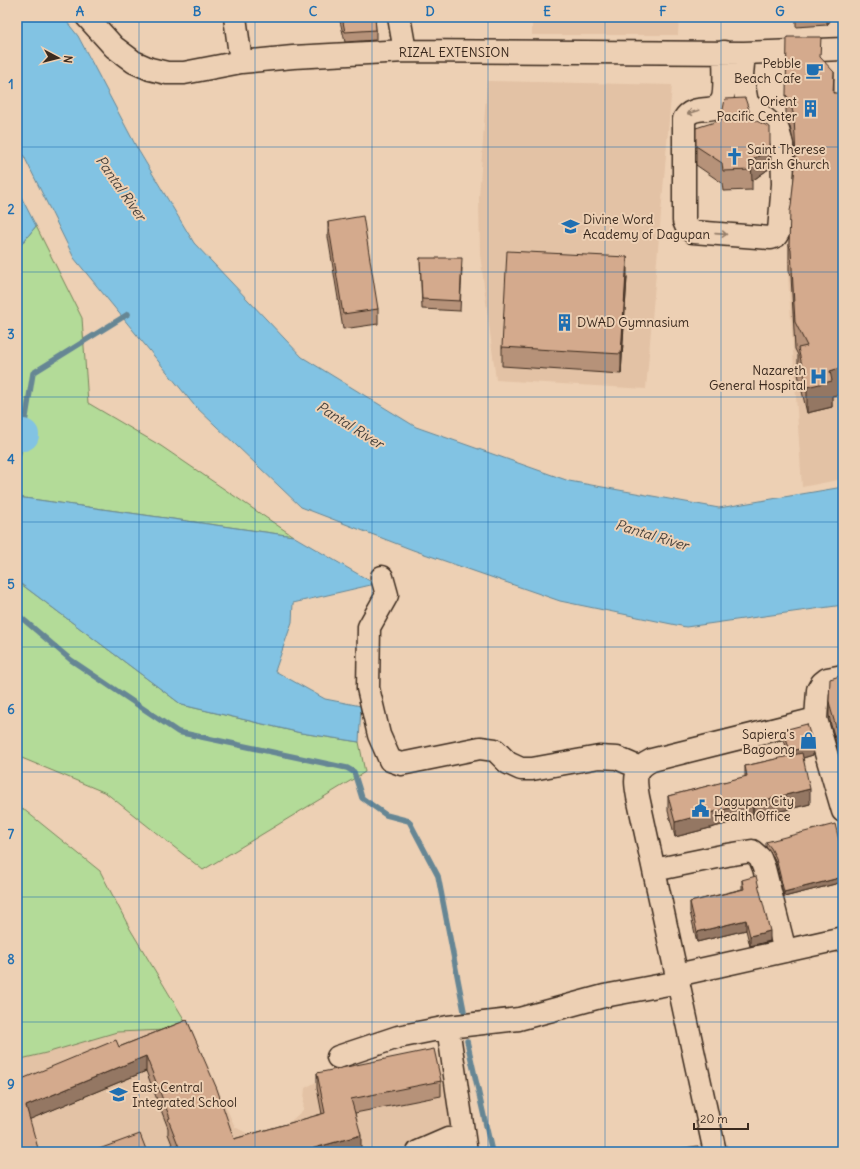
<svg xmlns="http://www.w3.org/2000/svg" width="860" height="1169" font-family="Delius,sans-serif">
<rect width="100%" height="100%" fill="#edd0b4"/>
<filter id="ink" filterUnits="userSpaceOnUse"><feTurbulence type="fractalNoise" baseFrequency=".025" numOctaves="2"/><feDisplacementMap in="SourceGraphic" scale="8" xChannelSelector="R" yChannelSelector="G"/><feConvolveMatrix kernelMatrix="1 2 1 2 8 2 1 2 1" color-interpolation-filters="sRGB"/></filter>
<g filter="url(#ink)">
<!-- built -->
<path fill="#e3c2a5" d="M 532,17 L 679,17 L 678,35 L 532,35 Z
M 487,81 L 672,85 L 646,389 L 496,380 L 480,254 L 479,198 Z
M 788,154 L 843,156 L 843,479 L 802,487 L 788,275 Z
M 190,1029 L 235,1127 L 251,1135 L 278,1133 L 303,1110 L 305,1088 L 325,1077 L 436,1052 L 446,1100 L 454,1152 L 17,1152 L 17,1060 L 46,1053 L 117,1032 Z"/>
<!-- green -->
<path fill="#b3db98" stroke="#77825b" d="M 36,226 L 82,318 L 88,403 L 161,446 L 293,536 L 17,497 L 17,245 L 20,246 Z
M 17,581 L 182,705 L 301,733 L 359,742 L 365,772 L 203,870 L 106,793 L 17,756 Z
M 17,804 L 100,871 L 130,929 L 190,1029 L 117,1032 L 46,1053 L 17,1060 Z"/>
<!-- water -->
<path fill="#82c3e3" stroke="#668694" d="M 17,17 L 63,17 L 78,36 L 137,148 L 194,243 L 302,357 L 416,427 L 569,481 L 719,508 L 843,487 L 843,605 L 686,627 L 560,601 L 413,550 L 301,507 L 194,405 L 74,258 L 17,142 Z
M 17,189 L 36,226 L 20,246 L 17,245 Z
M 17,497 L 293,536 L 375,584 L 293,603 L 292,622 L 275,671 L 325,699 L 361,706 L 359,742 L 301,733 L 182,705 L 17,581 Z"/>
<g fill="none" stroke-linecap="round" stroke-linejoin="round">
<!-- stream -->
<path stroke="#668694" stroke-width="5.5" d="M 17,460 L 23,435 L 33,373 L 128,314
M 17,614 L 71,660 L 178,732 L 347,768 L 354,772 L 362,798 L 386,815 L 409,821 L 438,876 L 464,1011
M 467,1041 L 492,1152"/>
<!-- river -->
<path stroke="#82c3e3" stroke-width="32" d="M 17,435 L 23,435"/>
<defs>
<path id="minor" d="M 87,17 L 114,47 L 134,62 L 150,69 L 167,73 L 184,73 L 241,62 L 293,57 L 405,51 L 744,53 L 843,49
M 235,17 L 241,62
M 399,17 L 405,51
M 724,52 C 724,62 726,95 721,102 C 713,115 694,103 684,119 L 684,221 L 687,228 L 693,232 L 771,238 L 776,236 L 779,231 L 783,184 L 782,144 L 778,130 L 747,103 L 742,75 L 744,53
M 382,577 L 387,595 L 369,627 L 368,688 L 379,735 L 390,760 L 401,764 L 480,748 L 495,750 L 508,763 L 521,769 L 532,769 L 599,757 L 617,758 L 640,768
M 843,676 L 827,679 L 822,683 L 818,690 L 816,719 L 843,811
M 654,870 L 727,855 L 752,851 L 760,858 L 764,868 L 785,951
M 677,975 L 843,938
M 448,1027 L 466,1152
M 338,1057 L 398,1037 L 448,1027 L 519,1019 L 604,996 L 679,982
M 418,1152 L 448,1139 L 464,1138
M 715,1152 L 638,797 C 635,779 633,769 652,760 L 816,719"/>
</defs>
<!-- minor casing -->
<use href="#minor" stroke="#3b2a1e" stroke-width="25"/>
<!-- minor -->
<use href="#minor" stroke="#edd0b4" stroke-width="22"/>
</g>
<!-- wall -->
<path fill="#b69279" stroke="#3b2a1e" d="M 339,17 L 375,17 L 376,30 L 376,40 L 345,42 Z
M 796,17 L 833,17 L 827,25 L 796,27 Z
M 821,58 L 832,407 L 807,413 L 798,374 L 798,355 L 795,349 L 791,276 L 789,271 L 789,245 L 795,164 L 794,144 L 790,127 L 786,121 L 786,95 Z
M 696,128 L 770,168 L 752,181 L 752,190 L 723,191 L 722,183 L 696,165 Z
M 328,222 L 378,309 L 378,324 L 343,329 L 328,237 Z
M 420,258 L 462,268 L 460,311 L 422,309 Z
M 627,277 L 621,374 L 502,366 L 502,347 Z
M 843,675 L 843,765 L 831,725 L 829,715 L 829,701 Z
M 784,730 L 813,755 L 803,758 L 810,804 L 753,818 L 753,817 L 675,837 L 668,811 L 668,796 L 745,777 L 745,766 L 789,756 L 784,740 Z
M 766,842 L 843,856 L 843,882 L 784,897 L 776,863 L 771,853 L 766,847 Z
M 742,880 L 770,941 L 750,946 L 746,930 L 697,942 L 690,912 L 690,902 L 742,889 Z
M 187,1020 L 234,1139 L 322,1114 L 317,1088 L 317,1073 L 441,1081 L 441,1096 L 355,1113 L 361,1150 L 353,1152 L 175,1152 L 168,1134 L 168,1128 L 146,1071 L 30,1119 L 17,1081 L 119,1047 Z"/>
<!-- shaded-wall -->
<path fill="#947763" stroke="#3b2a1e" d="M 827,17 L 833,17 L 827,25 Z
M 834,72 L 834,98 L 833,93 Z
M 770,148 L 770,168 L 752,181 L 751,161 Z
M 627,257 L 627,277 L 621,374 L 621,354 Z
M 843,367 L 843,394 L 832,396 L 832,407 L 807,413 L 807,387 L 830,371 Z
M 813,744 L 813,755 L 790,762 L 790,752 Z
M 810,789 L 810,804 L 753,818 L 753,803 Z
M 753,802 L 753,817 L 675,837 L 675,822 Z
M 843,877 L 843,882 L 784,897 L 784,892 Z
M 746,920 L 746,930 L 697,942 L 697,932 Z
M 770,931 L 770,941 L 750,946 L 750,936 Z
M 146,1056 L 146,1071 L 26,1121 L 26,1106 Z
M 361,1135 L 361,1150 L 353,1152 L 300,1152 Z"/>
<!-- building -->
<path fill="#d4aa8d" stroke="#3b2a1e" d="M 342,17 L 375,17 L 376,30 L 345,32 Z
M 787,37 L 821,37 L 820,57 L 834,72 L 833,93 L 843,93 L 843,367 L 830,371 L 832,381 L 807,387 L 798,348 L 807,346 L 795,322 L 791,250 L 789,245 L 790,211 L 791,206 L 796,157 L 794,117 L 790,100 L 786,95 Z
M 745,98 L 752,119 L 770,127 L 770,148 L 751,161 L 752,170 L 723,171 L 722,163 L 696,146 L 696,128 L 721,120 L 725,99 Z
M 363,216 L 378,309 L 343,314 L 328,222 Z
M 507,251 L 627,257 L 621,354 L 502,347 Z
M 420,258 L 462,258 L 460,301 L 422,299 Z
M 843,675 L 843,751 L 831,710 L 829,701 L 830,679 Z
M 807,724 L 813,744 L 790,752 L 784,730 Z
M 802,753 L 810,789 L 753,803 L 753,802 L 675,822 L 668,796 L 747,776 L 745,766 Z
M 835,824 L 843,856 L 843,877 L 784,892 L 776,858 L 771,848 L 766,842 Z
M 756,876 L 770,931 L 750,936 L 746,920 L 697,932 L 690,902 L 744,889 L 742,880 Z
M 187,1020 L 217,1089 L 234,1139 L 325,1113 L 317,1073 L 434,1049 L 441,1081 L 351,1099 L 361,1135 L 300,1152 L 181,1152 L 168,1119 L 170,1118 L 146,1056 L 26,1106 L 39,1152 L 17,1152 L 17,1081 L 116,1040 L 119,1047 Z
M 140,1134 L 147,1152 L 91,1152 Z
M 698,1146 L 699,1152 L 657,1152 Z
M 449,1148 L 450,1152 L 424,1152 Z"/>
<!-- one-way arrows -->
<defs><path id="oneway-shaft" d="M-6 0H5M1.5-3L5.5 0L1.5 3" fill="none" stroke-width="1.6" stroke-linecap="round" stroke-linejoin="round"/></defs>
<g stroke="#947d69">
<use href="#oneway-shaft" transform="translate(693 112) rotate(162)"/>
<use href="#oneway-shaft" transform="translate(721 234) rotate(4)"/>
</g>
</g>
<!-- grid -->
<path fill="none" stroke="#1f6fb2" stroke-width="1" stroke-opacity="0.55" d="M 139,17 L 139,1152M 255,17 L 255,1152M 372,17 L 372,1152M 488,17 L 488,1152M 605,17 L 605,1152M 721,17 L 721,1152M 17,147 L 843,147M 17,272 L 843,272M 17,397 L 843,397M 17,522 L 843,522M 17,647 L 843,647M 17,772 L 843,772M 17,897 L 843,897M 17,1022 L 843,1022"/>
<!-- icons -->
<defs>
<symbol id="cafe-bare" viewBox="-9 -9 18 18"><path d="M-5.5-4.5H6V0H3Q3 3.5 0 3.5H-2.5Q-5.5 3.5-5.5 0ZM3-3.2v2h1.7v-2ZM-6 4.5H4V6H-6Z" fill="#1f6fb2" stroke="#edd0b4" stroke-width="2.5" paint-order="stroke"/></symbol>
<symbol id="building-bare" viewBox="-9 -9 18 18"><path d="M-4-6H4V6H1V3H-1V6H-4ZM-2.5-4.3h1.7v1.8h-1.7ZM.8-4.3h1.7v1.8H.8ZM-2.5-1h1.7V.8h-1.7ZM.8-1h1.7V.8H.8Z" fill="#1f6fb2" stroke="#edd0b4" stroke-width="2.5" paint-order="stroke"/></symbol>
<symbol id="church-bare" viewBox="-9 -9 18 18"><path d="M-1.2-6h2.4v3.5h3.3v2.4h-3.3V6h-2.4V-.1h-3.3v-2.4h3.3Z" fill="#1f6fb2" stroke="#edd0b4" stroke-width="2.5" paint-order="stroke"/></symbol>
<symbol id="school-bare" viewBox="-9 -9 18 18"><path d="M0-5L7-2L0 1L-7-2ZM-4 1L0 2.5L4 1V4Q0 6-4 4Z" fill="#1f6fb2" stroke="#edd0b4" stroke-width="2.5" paint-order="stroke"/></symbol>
<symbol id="hospital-bare" viewBox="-9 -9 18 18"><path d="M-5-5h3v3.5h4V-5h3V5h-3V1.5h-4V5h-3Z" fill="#1f6fb2" stroke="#edd0b4" stroke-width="2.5" paint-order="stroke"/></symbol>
<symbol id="shop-bare" viewBox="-9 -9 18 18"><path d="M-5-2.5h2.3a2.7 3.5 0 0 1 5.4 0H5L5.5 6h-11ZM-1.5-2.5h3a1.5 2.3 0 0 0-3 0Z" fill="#1f6fb2" stroke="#edd0b4" stroke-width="2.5" paint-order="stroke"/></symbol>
<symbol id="civic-bare" viewBox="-9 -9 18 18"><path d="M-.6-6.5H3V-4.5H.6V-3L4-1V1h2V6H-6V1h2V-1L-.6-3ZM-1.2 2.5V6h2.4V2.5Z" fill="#1f6fb2" stroke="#edd0b4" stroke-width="2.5" paint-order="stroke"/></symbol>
</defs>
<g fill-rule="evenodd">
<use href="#cafe-bare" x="802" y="58" width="25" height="25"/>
<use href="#building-bare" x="798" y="96" width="25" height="25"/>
<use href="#church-bare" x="722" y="144" width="25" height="25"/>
<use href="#school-bare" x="558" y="214" width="25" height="25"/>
<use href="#building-bare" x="552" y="310" width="25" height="25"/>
<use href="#hospital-bare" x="806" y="364" width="25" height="25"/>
<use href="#shop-bare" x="796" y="728" width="25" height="25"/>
<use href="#civic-bare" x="688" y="796" width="25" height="25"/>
<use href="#school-bare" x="106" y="1082" width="25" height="25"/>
</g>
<g text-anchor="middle" stroke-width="4" stroke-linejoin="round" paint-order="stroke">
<!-- street labels -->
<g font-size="13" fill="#3b2a1e" stroke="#edd0b4">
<text x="454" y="57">RIZAL EXTENSION</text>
</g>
<!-- poi labels -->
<g font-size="13" fill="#3b2a1e" stroke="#edd0b4" text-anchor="start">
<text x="801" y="68" text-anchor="end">Pebble<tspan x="801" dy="15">Beach Cafe</tspan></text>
<text x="797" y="106" text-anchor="end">Orient<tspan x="797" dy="15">Pacific Center</tspan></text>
<text x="747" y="154">Saint Therese<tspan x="747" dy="15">Parish Church</tspan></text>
<text x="583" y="224">Divine Word<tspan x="583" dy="15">Academy of Dagupan</tspan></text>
<text x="577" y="327">DWAD Gymnasium</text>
<text x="806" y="375" text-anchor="end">Nazareth<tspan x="806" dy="15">General Hospital</tspan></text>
<text x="795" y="739" text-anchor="end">Sapiera's<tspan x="795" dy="15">Bagoong</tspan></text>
<text x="714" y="806">Dagupan City<tspan x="714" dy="15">Health Office</tspan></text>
<text x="132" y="1092">East Central<tspan x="132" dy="15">Integrated School</tspan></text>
</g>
<!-- water labels -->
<g font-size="14" font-style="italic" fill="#46413c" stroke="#edd0b4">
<text transform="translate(121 188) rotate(55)" y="5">Pantal River</text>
<text transform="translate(350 425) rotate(32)" y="5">Pantal River</text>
<text transform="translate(652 535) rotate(17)" y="5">Pantal River</text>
</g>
</g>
<!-- margin -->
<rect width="860" height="1169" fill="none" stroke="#edd0b4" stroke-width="44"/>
<!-- north arrow -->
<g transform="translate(58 58) rotate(97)" stroke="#edd0b4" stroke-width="3" paint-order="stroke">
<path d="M0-3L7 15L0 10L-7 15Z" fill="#3b2a1e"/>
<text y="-6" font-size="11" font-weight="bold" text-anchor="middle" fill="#3b2a1e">N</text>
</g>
<!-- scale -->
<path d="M694 1123v6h54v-6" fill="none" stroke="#3b2a1e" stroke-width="2"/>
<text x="700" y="1123" font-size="12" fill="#3b2a1e" stroke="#edd0b4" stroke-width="3" paint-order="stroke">20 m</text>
<rect x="22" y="22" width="816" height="1125" fill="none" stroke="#1f6fb2" stroke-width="1.5"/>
<g font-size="13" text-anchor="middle" font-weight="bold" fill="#1f6fb2">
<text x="80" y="16">A</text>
<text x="197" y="16">B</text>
<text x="313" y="16">C</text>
<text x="430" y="16">D</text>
<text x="547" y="16">E</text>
<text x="663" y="16">F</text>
<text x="780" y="16">G</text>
<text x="11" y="89">1</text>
<text x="11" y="214">2</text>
<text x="11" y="339">3</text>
<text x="11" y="464">4</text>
<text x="11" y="589">5</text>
<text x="11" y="714">6</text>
<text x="11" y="839">7</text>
<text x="11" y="964">8</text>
<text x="11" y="1089">9</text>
</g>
</svg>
